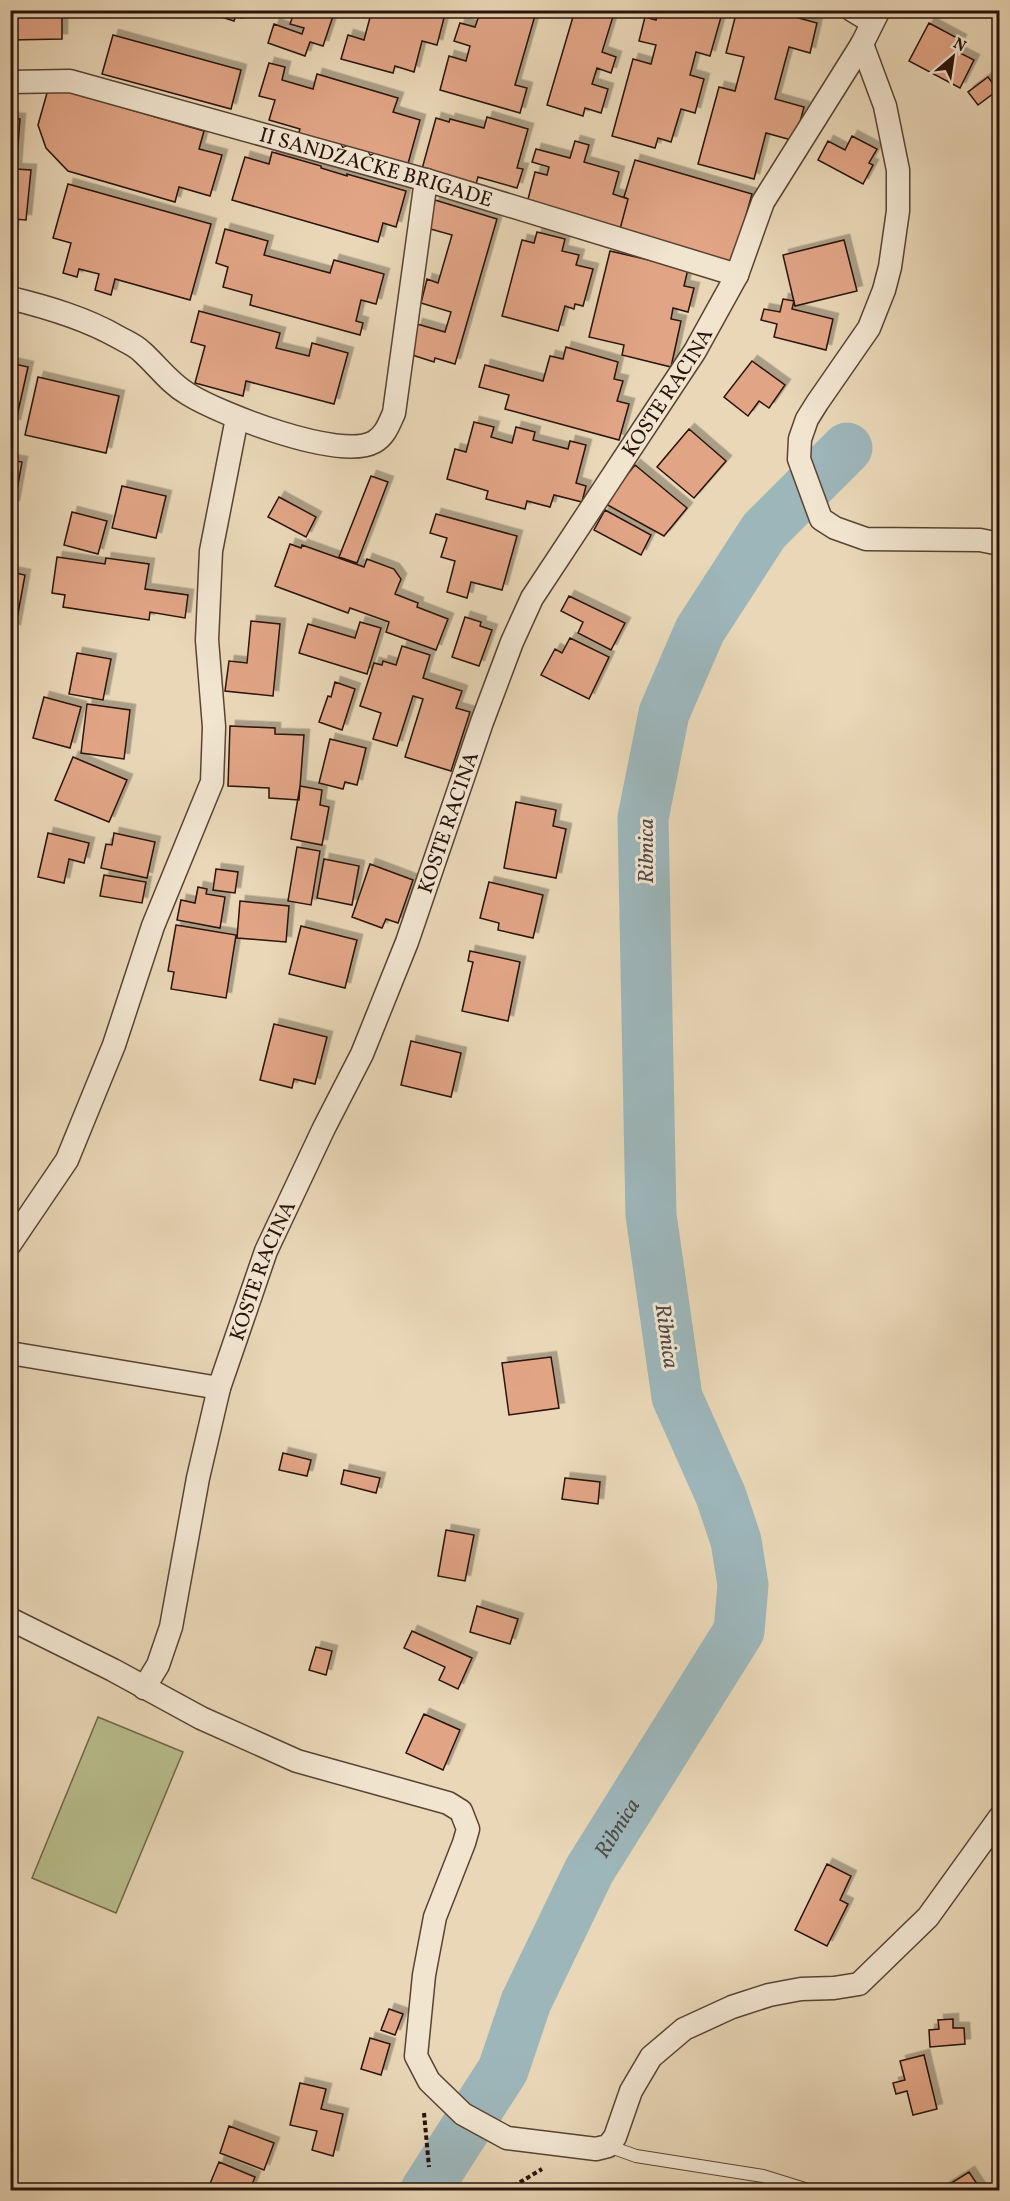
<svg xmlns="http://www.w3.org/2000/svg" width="1010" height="2201" font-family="Vollkorn,serif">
<defs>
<filter id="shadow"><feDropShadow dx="5.5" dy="-5.5" stdDeviation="0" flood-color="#0004"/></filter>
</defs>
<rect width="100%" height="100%" fill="#e9d7b7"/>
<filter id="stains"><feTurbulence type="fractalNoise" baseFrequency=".00333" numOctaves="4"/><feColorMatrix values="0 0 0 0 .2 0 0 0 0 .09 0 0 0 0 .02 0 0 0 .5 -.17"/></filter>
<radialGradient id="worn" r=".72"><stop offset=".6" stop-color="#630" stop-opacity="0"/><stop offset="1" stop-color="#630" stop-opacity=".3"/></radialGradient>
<!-- green -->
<path fill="#b9be8d" stroke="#71684b" stroke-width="1.5" d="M 98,1717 L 183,1752 L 116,1913 L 32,1878 Z"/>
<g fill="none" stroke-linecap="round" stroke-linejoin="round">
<!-- river -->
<path stroke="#9db6ba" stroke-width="51" id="s1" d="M 426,2190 L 503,2070 L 526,2002 L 589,1871 L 739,1631 L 743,1585 L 736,1541 L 721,1496 L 677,1397 L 651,1215 L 643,818 L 664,713 L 700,630 L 764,531 L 847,448"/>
</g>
<!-- building -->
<path fill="#e1a586" stroke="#291209" stroke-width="1.5" filter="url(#shadow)" d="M 10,10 L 62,10 L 62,39 L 10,40 Z
M 206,10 L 244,10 L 242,18 L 236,16 L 234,21 L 206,12 Z
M 295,10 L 335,10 L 323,46 L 310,42 L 305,56 L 268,43 L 274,24 L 302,34 L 304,28 L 290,24 Z
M 372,10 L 446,10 L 437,45 L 422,41 L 414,72 L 395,66 L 393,73 L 341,59 L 348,35 L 364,40 Z
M 481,10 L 536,12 L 515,85 L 527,88 L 520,113 L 440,90 L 449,56 L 466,61 L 470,46 L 454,41 L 460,23 L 475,27 Z
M 575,10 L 615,10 L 602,52 L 616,57 L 611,73 L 597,68 L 592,84 L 608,89 L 601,113 L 585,108 L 583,116 L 547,105 Z
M 665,10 L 713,10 L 712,14 L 721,17 L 710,56 L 696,52 L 690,75 L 704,79 L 695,113 L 681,109 L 671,142 L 658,138 L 655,148 L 612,136 L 633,59 L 651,64 L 656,45 L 639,41 L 645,17 L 656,20 L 659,11 L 665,13 Z
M 737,10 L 780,10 L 780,13 L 817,23 L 810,53 L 789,47 L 775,99 L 804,107 L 795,141 L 766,133 L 754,179 L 698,164 L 719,87 L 735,91 L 744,57 L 726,53 Z
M 929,23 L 961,40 L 956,51 L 974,60 L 960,88 L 909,61 Z
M 113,35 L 241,70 L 231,109 L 102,74 Z
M 269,63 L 285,67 L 282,80 L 313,89 L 317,74 L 398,98 L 393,112 L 420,120 L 406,171 L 297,139 L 300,129 L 269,120 L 275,100 L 259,96 Z
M 988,77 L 998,90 L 978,105 L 968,92 Z
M 49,86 L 204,131 L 199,149 L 222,155 L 210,196 L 179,187 L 175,202 L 68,171 L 46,148 L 38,125 Z
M 487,117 L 528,129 L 517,168 L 523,169 L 517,188 L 478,177 L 476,184 L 422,169 L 436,118 L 449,122 L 450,119 L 484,128 Z
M 10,118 L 20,119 L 16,169 L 31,170 L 26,220 L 14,219 L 10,253 Z
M 852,136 L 877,149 L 869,163 L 873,165 L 863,184 L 818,160 L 828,141 L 845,150 Z
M 575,141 L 589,145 L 584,162 L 619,172 L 613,194 L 628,199 L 619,233 L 526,207 L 535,172 L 547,175 L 549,167 L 532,162 L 536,149 L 570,158 Z
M 272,152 L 321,166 L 321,168 L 347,176 L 347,174 L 406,191 L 396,227 L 383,223 L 378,242 L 232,200 L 245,157 L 269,164 Z
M 635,160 L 752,194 L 732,265 L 619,233 L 628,199 L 624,197 Z
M 68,184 L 211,224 L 190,300 L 115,279 L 111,295 L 95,290 L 99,274 L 79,269 L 77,277 L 63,273 L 71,243 L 53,238 Z
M 435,200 L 497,219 L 455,364 L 435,358 L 434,362 L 409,354 L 417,324 L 445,332 L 451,312 L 421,303 L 427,279 L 438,283 L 452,235 L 427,228 Z
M 225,229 L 268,241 L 264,255 L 330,273 L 334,260 L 384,274 L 376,304 L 361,300 L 356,321 L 363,323 L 360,335 L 250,305 L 252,295 L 223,287 L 228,267 L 216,263 Z
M 537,232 L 565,239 L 562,251 L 579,255 L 576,265 L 593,269 L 583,306 L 575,304 L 574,309 L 565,306 L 558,331 L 502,316 L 522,240 L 534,243 Z
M 844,240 L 857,291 L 795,306 L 783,255 Z
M 610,251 L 688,269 L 684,286 L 694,288 L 688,312 L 673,308 L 671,319 L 681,321 L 671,367 L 622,355 L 624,345 L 589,337 Z
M 783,299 L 794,301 L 792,309 L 833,319 L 826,350 L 774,337 L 777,324 L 761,320 L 764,309 L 780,312 Z
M 199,311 L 280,333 L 276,348 L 309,356 L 312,343 L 348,353 L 334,404 L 246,381 L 243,396 L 195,383 L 205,346 L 191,342 Z
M 566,347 L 618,362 L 614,379 L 623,381 L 617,401 L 629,404 L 619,440 L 505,409 L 509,395 L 479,387 L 485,365 L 543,381 L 550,356 L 563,359 Z
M 752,361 L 785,385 L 769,408 L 759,401 L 748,416 L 724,397 Z
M 10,363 L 28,367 L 15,425 L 10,424 Z
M 38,377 L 119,396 L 106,453 L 25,435 Z
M 474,422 L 494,427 L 491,437 L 512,443 L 516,427 L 535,432 L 533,440 L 568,449 L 570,441 L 586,445 L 576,483 L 586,486 L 582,502 L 554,495 L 550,507 L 527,501 L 525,509 L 486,499 L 488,491 L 447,479 L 455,449 L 466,452 Z
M 689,429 L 726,461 L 694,498 L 657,467 Z
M 10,460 L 22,462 L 14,506 L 10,505 Z
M 635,465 L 687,508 L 664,536 L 604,503 Z
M 371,476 L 388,482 L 357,563 L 339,557 Z
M 122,486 L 166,496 L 156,538 L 112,528 Z
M 279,497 L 316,517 L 306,537 L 268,517 Z
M 605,510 L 651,535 L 641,555 L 594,530 Z
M 72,512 L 107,521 L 98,554 L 64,545 Z
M 436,514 L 517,536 L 502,590 L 471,582 L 467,598 L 447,592 L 455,561 L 441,557 L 447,538 L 430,533 Z
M 290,544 L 301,548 L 302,545 L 364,567 L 367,559 L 394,569 L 401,579 L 395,594 L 418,603 L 417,607 L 448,619 L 436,650 L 386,632 L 389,622 L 350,608 L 348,613 L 275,586 Z
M 57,557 L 105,564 L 106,558 L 149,564 L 145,589 L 188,595 L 185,618 L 150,612 L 149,620 L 63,607 L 65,595 L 52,593 Z
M 10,572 L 25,575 L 15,630 L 10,629 Z
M 569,596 L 625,623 L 611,650 L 578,633 L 583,622 L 561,611 Z
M 465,617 L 481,622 L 480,626 L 492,630 L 479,666 L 452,657 Z
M 251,621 L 280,624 L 273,696 L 225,691 L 229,661 L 247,663 Z
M 360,622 L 381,628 L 367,674 L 299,653 L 308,624 L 355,638 Z
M 570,638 L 609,657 L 589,699 L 541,675 L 555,649 L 562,653 Z
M 402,646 L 430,655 L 423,678 L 462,691 L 456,708 L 470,712 L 451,771 L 405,757 L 423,699 L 413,696 L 397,746 L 373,739 L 381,713 L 360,706 L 374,663 L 382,665 L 383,661 L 396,665 Z
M 77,653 L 111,659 L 103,700 L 69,694 Z
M 335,682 L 355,689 L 342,730 L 319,722 L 328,696 L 331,697 Z
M 44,697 L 81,707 L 70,748 L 33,738 Z
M 87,704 L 130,710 L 124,759 L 81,753 Z
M 230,726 L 275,728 L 275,734 L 304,735 L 299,800 L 269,798 L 269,788 L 228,786 Z
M 330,739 L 366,748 L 357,785 L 345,782 L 343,789 L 319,783 Z
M 73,757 L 127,780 L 109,822 L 55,800 Z
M 300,786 L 322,790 L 320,805 L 329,807 L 322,845 L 291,839 Z
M 516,802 L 556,810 L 553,826 L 566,829 L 556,878 L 504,868 Z
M 48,833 L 89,843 L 84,863 L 69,859 L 64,883 L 38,877 Z
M 114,833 L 155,842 L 147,878 L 101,868 L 106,844 L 112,845 Z
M 297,847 L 320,851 L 311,905 L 288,901 Z
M 324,859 L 359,866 L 352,905 L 317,898 Z
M 370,864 L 413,880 L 398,923 L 386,919 L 382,928 L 352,917 Z
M 216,869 L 238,872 L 235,893 L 213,890 Z
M 104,875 L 146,882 L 142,903 L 100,896 Z
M 489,882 L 543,895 L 533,938 L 498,930 L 499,923 L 480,918 Z
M 198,887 L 207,889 L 206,894 L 225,897 L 220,928 L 177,920 L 181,900 L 195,903 Z
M 240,901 L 289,906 L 286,942 L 237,938 Z
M 176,925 L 236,935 L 226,998 L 171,989 L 174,972 L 168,971 Z
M 301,926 L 357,940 L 345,988 L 289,974 Z
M 470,951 L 520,962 L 508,1021 L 462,1011 L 473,962 L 468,961 Z
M 274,1024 L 327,1037 L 315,1084 L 294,1079 L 292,1088 L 260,1080 Z
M 411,1041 L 461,1053 L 451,1097 L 401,1085 Z
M 551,1357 L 559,1408 L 509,1415 L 502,1363 Z
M 283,1453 L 311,1460 L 307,1476 L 279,1470 Z
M 344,1470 L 380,1478 L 376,1493 L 341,1484 Z
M 565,1478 L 600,1482 L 598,1504 L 562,1499 Z
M 446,1530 L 474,1535 L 465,1581 L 438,1576 Z
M 477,1606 L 518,1619 L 510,1644 L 470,1632 Z
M 412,1631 L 472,1658 L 458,1689 L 439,1680 L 445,1667 L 404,1648 Z
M 316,1647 L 332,1651 L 326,1675 L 309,1670 Z
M 424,1714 L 460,1730 L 443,1770 L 406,1753 Z
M 827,1864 L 851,1876 L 840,1900 L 848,1904 L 827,1946 L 795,1930 Z
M 389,2009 L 403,2014 L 395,2035 L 381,2030 Z
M 953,2019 L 953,2028 L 964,2028 L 965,2044 L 930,2047 L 929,2030 L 939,2029 L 938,2020 Z
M 370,2038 L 390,2044 L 381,2075 L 361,2069 Z
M 924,2055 L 937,2109 L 913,2115 L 907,2091 L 896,2094 L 893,2083 L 905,2080 L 900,2061 Z
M 300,2083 L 326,2089 L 321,2109 L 343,2114 L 333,2156 L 312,2150 L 317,2131 L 290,2125 Z
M 229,2126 L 274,2143 L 264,2170 L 220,2153 Z
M 219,2162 L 255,2177 L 250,2190 L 221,2190 L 209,2186 Z
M 969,2172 L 981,2190 L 940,2190 Z"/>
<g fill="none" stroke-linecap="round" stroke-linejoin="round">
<defs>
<path id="service" d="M 608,2146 L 636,2156 L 763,2176 L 808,2190"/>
<g id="minor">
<path d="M 852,10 L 872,22"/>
<path d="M 862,44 L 885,106 L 898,170 L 898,211 L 890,267 L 884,290 L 869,328 L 817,403 L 807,419 L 800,439 L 799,459 L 821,519 L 835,528 L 866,539 L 980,540 L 1000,544"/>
<path id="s2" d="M 10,82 L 70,81 L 426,180 L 737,275"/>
<path d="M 10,298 C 47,307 85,318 118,337 C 125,341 135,345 141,351 C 157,365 169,383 188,394 C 220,414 340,461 374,442 C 385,436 389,424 394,413 L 426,180"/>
<path d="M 10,1244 L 67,1160 L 114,1045 L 153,926 L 212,782 L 214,727 L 207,640 L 211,551 L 237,418"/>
<path d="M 10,1353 L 219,1388"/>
<path d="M 10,1619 L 113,1670 L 201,1718 L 297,1761 L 448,1803 L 461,1811 L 468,1829 L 464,1843 L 435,1917 L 424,1975 L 416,2056 L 429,2081 L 463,2114 L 507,2138 L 596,2149 L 608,2146 L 615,2137 L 631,2091 L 651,2057 L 684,2029 L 732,2007 L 769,1995 L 801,1989 L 834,1988 L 859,1984 L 928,1917 L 1000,1817"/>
<path id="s3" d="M 144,1688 L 158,1665 L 171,1627 L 198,1478 L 219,1388 L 266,1251 L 324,1128 L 362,1054 L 407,942 L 482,722 L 512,642 L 532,598 L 695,351 L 737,275 L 763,202 L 862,44 L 879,10"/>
</g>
</defs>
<!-- service casing -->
<use href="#service" stroke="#594334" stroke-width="14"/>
<!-- minor casing -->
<use href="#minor" stroke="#594334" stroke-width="25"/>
<!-- path -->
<path stroke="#291209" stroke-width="4" stroke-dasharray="4.5 3" stroke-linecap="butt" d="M 424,2113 L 429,2167
M 507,2190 L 542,2169"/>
<!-- service -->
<use href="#service" stroke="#f1e5d0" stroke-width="12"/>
<!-- minor -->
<use href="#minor" stroke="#f1e5d0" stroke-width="22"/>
</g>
<g text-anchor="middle" stroke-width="6" stroke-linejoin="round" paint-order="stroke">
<!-- street labels -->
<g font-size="21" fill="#291209" stroke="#f1e5d0">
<text dy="7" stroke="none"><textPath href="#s2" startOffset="378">II SANDŽAČKE BRIGADE</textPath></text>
<text dy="7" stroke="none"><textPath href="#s3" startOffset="1408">KOSTE RACINA</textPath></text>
<text dy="7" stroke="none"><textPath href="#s3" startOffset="922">KOSTE RACINA</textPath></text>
<text dy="7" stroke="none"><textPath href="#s3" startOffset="436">KOSTE RACINA</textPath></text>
</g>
<!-- water labels -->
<g font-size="22" font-style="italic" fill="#524b47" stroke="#f1e5d0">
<text transform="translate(645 851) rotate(-90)" y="8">Ribnica</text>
<text transform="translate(668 1336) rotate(82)" y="8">Ribnica</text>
<text dy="8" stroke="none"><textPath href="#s1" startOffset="411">Ribnica</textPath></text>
</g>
</g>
<!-- margin -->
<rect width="1010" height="2201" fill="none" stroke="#e9d7b7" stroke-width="36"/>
<rect x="12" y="12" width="986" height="2177" fill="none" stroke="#291209" stroke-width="3"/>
<rect x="18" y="18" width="974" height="2165" fill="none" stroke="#291209" stroke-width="1.5"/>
<!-- north arrow -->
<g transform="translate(953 57) rotate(29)" stroke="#f1e5d0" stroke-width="4.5" paint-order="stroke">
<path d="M0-4.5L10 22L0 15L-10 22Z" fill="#291209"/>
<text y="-9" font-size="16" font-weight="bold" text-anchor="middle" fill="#291209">N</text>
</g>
<rect width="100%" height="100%" filter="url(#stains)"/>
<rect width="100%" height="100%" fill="url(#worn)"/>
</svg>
